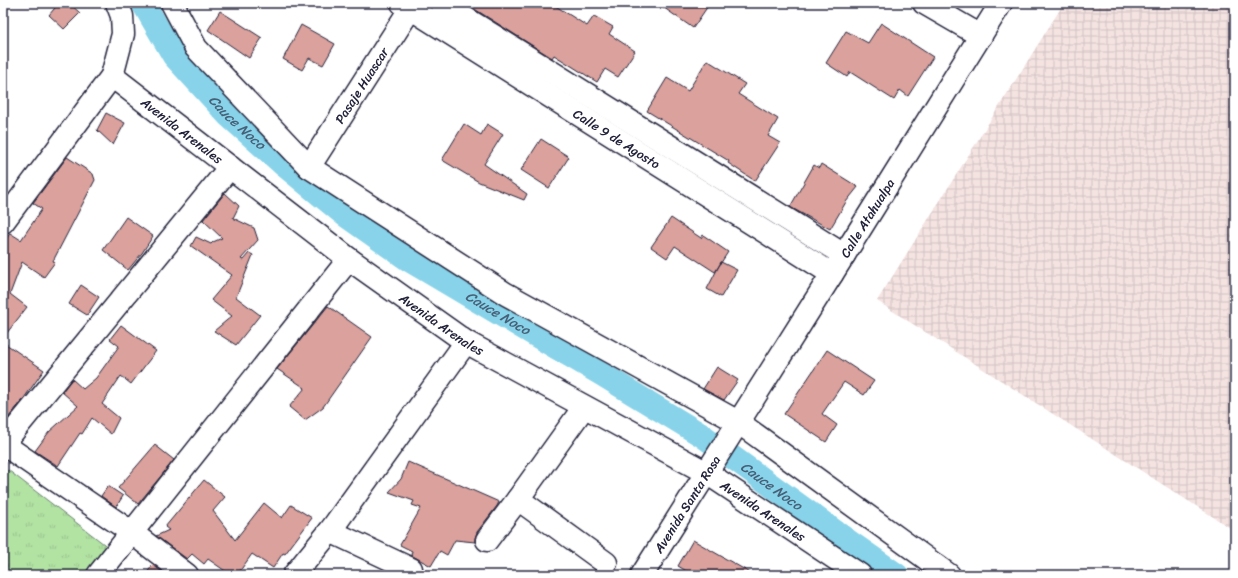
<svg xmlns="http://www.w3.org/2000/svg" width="1238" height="578" font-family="Sriracha,sans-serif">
<defs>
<pattern id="industrial-grid" width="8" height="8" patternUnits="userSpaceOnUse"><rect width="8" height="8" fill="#f4e3e1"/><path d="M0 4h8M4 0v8" fill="none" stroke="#d1c2c2"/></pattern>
<pattern id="grass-tufts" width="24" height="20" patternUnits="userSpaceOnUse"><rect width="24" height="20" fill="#b2e3a3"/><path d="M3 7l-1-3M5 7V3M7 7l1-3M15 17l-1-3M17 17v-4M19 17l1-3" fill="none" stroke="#99c28d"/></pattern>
</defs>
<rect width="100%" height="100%" fill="#fff"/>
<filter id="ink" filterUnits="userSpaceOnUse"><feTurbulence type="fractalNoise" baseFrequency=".025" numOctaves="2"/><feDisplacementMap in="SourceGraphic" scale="8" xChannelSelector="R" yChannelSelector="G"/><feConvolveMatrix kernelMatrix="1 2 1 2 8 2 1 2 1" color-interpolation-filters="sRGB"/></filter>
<g filter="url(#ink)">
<!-- industrial -->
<path fill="url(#industrial-grid)" d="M 1064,3 L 1235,3 L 1235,531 L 877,301 Z"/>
<!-- grass -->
<path fill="url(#grass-tufts)" stroke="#6a826f" d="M 8,470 L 113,551 L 94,575 L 3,575 L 3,477 Z"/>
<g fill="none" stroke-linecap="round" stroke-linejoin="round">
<!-- canal -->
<path stroke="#88d3e9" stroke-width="24" id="s1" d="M 143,3 L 174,56 L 228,115 L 284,165 L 345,215 L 409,260 L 603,375 L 703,436 L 848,541 L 897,575"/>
</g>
<!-- building -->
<path fill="#dba19c" stroke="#22223b" d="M 59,3 L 69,3 L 80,13 L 64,29 L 49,15 Z
M 465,3 L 551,3 L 587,26 L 594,16 L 613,27 L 609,34 L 635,51 L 618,77 L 605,69 L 597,82 L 554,55 L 552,58 Z
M 657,3 L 710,3 L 693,28 Z
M 220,11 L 262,38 L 249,58 L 208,30 Z
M 881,23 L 933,57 L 908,96 L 900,90 L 894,100 L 850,72 L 847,77 L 826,63 L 846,31 L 868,43 Z
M 301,25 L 335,44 L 323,65 L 309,58 L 302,70 L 283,59 Z
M 707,60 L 745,84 L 738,94 L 778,119 L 768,136 L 780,143 L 755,181 L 728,163 L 729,161 L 647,111 L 667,78 L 688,91 Z
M 106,113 L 125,123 L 113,145 L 97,130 Z
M 464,124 L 481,135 L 487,124 L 503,134 L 484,164 L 527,194 L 524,200 L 479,182 L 442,160 Z
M 541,139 L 569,157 L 549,188 L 521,170 Z
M 67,157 L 93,174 L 95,180 L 53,261 L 55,262 L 44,277 L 22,262 L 10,294 L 27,307 L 3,338 L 3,244 L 10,233 L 21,240 L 42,209 L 33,203 Z
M 821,164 L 858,187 L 846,202 L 830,229 L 790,207 L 814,165 L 819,168 Z
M 225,193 L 239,206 L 233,218 L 254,228 L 258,240 L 241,259 L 243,260 L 249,253 L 253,255 L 236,297 L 260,315 L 236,345 L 214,331 L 232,316 L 211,300 L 232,275 L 191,246 L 196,237 L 211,244 L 213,242 L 222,238 L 203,220 Z
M 126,217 L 153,236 L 142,253 L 128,270 L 103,250 Z
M 671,218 L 701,238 L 703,235 L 728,252 L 715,272 L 675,246 L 667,258 L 651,247 Z
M 721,262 L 737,270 L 721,297 L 707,289 Z
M 81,285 L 99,297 L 87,315 L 69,304 Z
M 328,306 L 372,337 L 323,407 L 305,420 L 289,407 L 305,388 L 277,369 Z
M 121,325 L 156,351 L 131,384 L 121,376 L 102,404 L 119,418 L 111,434 L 92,418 L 82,434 L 80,433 L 58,466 L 35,451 L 49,432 L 78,406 L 62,392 L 72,379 L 83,389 L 96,378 L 119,346 L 110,339 Z
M 3,342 L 44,370 L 22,401 L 3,424 Z
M 827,350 L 874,381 L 864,395 L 844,382 L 822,414 L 837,425 L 826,442 L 784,414 Z
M 717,367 L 738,380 L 724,400 L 703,389 Z
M 155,445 L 174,460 L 138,504 L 118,488 Z
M 408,462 L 499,502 L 497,506 L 477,532 L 475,538 L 475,542 L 455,540 L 447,555 L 440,551 L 431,566 L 411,555 L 412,551 L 400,545 L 421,508 L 412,505 L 414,501 L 389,492 L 401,479 Z
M 204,480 L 225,497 L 213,511 L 235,540 L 264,503 L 282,518 L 291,505 L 312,518 L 285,554 L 283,553 L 273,568 L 252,554 L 237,575 L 231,575 L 208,559 L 204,564 L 192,554 L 187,559 L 156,536 L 169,530 L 165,527 Z
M 108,486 L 123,496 L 116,507 L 101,496 Z
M 693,540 L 754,575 L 693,575 L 678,566 Z
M 153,565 L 166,575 L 145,575 Z"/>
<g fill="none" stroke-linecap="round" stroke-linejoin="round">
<defs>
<g id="street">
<path id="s2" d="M 117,3 L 122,16 L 123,34 L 112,76 L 349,259 L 466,342 L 707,473 L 860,575"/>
<path d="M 172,3 L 196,48 L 309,167 L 506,294 L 738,422 L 949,575"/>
<path d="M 924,3 L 981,36"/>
<path id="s3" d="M 309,167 L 414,3"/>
<path d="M 3,222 L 112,76"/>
<path d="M 3,444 L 230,167"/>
<path d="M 3,444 L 131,532 L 187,575"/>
<path d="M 518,499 L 606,563"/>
<path d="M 330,531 L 411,569"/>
<path d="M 487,540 L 518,499 L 584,407"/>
<path d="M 98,575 L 349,259"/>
<path d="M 294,575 L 330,531 L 466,342"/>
</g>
<g id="secondary">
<path id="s4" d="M 402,3 L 832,274"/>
<path d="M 441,3 L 844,255"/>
<path id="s5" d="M 642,575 L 844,255 L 1001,3"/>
</g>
</defs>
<!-- street casing -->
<use href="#street" stroke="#22223b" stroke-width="25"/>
<!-- secondary casing -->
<use href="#secondary" stroke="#22223b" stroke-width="25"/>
<!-- street -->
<use href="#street" stroke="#fff" stroke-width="22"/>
<!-- secondary -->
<use href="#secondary" stroke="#fff" stroke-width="22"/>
</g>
</g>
<g text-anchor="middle" stroke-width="3" stroke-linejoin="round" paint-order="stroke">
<!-- street labels -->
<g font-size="13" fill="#22223b" stroke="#fff">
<text dy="5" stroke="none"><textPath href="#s3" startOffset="97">Pasaje Huascar</textPath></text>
<text dy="5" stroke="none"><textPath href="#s2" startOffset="164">Avenida Arenales</textPath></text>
<text dy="5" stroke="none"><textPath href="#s4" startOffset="254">Calle 9 de Agosto</textPath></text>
<text dy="5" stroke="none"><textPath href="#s5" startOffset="422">Calle Atahualpa</textPath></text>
<text dy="5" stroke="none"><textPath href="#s2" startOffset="488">Avenida Arenales</textPath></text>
<text dy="5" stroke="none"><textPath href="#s5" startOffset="84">Avenida Santa Rosa</textPath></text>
<text dy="5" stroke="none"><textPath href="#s2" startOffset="860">Avenida Arenales</textPath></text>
</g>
<!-- water labels -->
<g font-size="14" font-style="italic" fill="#466078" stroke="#fff">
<text dy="5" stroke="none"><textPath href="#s1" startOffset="153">Cauce Noco</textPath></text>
<text dy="5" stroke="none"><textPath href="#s1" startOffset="477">Cauce Noco</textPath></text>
<text dy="5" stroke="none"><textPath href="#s1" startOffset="801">Cauce Noco</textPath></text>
</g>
</g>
<!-- margin -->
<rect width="1238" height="578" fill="none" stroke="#fff" stroke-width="16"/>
<rect x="8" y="8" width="1222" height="562" fill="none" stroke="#22223b" stroke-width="1.5" filter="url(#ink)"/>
</svg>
